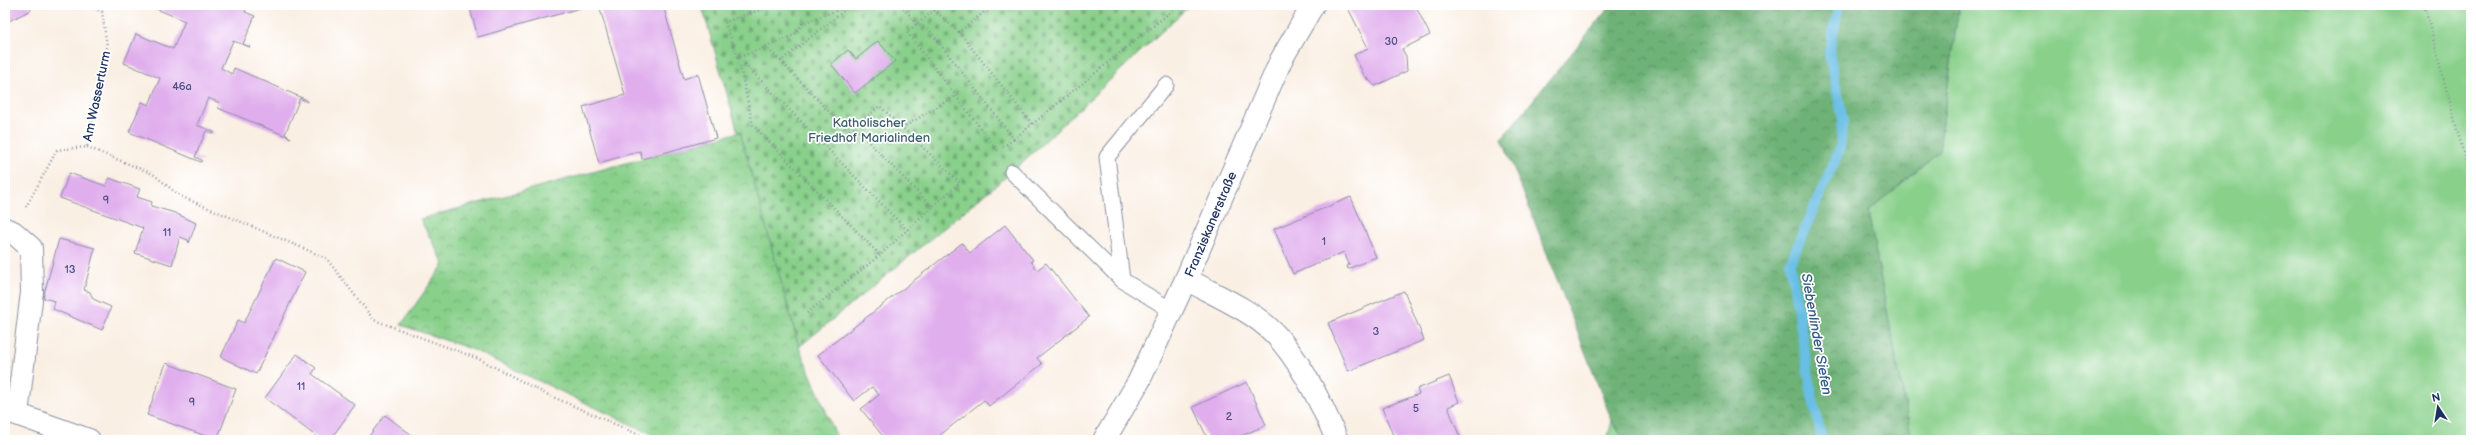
<svg xmlns="http://www.w3.org/2000/svg" width="2476" height="445" font-family="'Balsamiq Sans',sans-serif">
<defs>
<pattern id="forest-crowns" width="20" height="18" patternUnits="userSpaceOnUse"><rect width="20" height="18" fill="#6eb277"/><path d="M2 6a3 3 0 1 1 6 0M12 15a3 3 0 1 1 6 0" fill="none" stroke="#5a9165"/></pattern>
<pattern id="cemetery-stones" width="16" height="16" patternUnits="userSpaceOnUse"><rect width="16" height="16" fill="#89d08b"/><path d="M2 7V4a2 2 0 0 1 4 0v3zM10 15v-3a2 2 0 0 1 4 0v3z" fill="#6fa975"/></pattern>
<pattern id="park-crowns" width="20" height="18" patternUnits="userSpaceOnUse"><rect width="20" height="18" fill="#89d08b"/><path d="M2 6a3 3 0 1 1 6 0M12 15a3 3 0 1 1 6 0" fill="none" stroke="#6fa975"/></pattern>
</defs>
<rect width="100%" height="100%" fill="#fff"/>
<filter id="ink" filterUnits="userSpaceOnUse"><feTurbulence type="fractalNoise" baseFrequency=".025" numOctaves="2"/><feDisplacementMap in="SourceGraphic" scale="8" xChannelSelector="R" yChannelSelector="G"/><feConvolveMatrix kernelMatrix="1 2 1 2 8 2 1 2 1" color-interpolation-filters="sRGB"/></filter>
<filter id="wash" filterUnits="userSpaceOnUse"><feTurbulence type="fractalNoise" baseFrequency=".012" numOctaves="4" result="noise"/><feDisplacementMap in="SourceGraphic" scale="16" xChannelSelector="R" yChannelSelector="G"/><feGaussianBlur stdDeviation="0.9" result="paint"/><feColorMatrix in="noise" values="0 0 0 0 0 0 0 0 0 0 0 0 0 0 0 0 0 1.4 0 .05"/><feComposite in="paint" operator="in"/></filter>
<g filter="url(#wash)">
<rect width="100%" height="100%" fill="#faefe3"/>
<!-- green -->
<path fill="#89d08b" stroke="#528074" d="M 1959,5 L 2471,5 L 2471,440 L 1912,440 L 1868,212 L 1939,151 Z
M 1612,421 L 1624,440 L 1607,440 Z"/>
<!-- forest -->
<path fill="url(#forest-crowns)" stroke="#44706a" d="M 1611,5 L 1959,5 L 1939,151 L 1868,212 L 1912,440 L 1624,440 L 1612,421 L 1502,138 Z"/>
<!-- cemetery -->
<path fill="url(#cemetery-stones)" stroke="#528074" d="M 1190,5 L 1012,172 L 799,347 L 702,6 Z"/>
<!-- park -->
<path fill="url(#park-crowns)" stroke="#528074" d="M 740,132 L 799,347 L 838,440 L 664,440 L 471,349 L 401,325 L 444,264 L 420,219 Z"/>
<g fill="none" stroke-linecap="round" stroke-linejoin="round">
<!-- stream -->
<path stroke="#68bee5" stroke-width="10" d="M 1822,440 L 1812,395 L 1790,263 L 1840,149 L 1843,119 L 1829,52 L 1839,5"/>
</g>
<g id="blocks">
<!-- building -->
<path fill="#e0aeed" d="M 5,5 L 29,5 L 31,10 L 5,23 Z
M 147,5 L 248,5 L 245,12 L 255,16 L 243,44 L 250,47 L 233,41 L 221,68 L 232,74 L 234,68 L 307,100 L 307,102 L 300,98 L 285,134 L 291,138 L 218,108 L 220,103 L 208,98 L 197,125 L 214,132 L 214,134 L 206,131 L 195,157 L 202,160 L 201,162 L 129,132 L 142,102 L 149,105 L 160,78 L 124,63 L 136,34 L 173,49 L 185,21 Z
M 469,5 L 591,5 L 478,37 Z
M 599,5 L 663,5 L 684,79 L 698,74 L 716,138 L 642,159 L 640,151 L 599,163 L 583,107 L 625,95 Z
M 1415,5 L 1430,35 L 1402,49 L 1406,56 L 1407,71 L 1375,86 L 1364,75 L 1354,55 L 1368,48 L 1347,6 Z
M 878,41 L 895,61 L 855,93 L 831,64 L 848,50 L 856,59 Z
M 69,173 L 106,186 L 109,178 L 140,189 L 137,197 L 152,202 L 151,206 L 175,213 L 196,223 L 189,243 L 188,240 L 180,237 L 172,265 L 135,253 L 143,228 L 60,198 Z
M 1351,197 L 1376,257 L 1348,269 L 1347,266 L 1349,265 L 1344,252 L 1293,274 L 1274,229 Z
M 1005,225 L 1033,260 L 1031,261 L 1037,270 L 1046,263 L 1089,317 L 1037,358 L 1042,364 L 989,406 L 984,400 L 934,440 L 886,440 L 861,409 L 879,395 L 872,387 L 854,401 L 818,355 L 962,243 L 970,253 Z
M 59,239 L 95,248 L 84,290 L 90,292 L 93,299 L 111,307 L 102,330 L 53,309 L 55,301 L 43,298 Z
M 276,258 L 305,272 L 256,374 L 221,357 L 238,320 L 244,323 Z
M 1404,291 L 1424,340 L 1348,371 L 1328,323 Z
M 297,354 L 316,368 L 312,374 L 355,405 L 330,440 L 321,440 L 265,398 Z
M 166,363 L 236,389 L 217,440 L 147,415 Z
M 1449,376 L 1459,402 L 1448,407 L 1461,440 L 1395,440 L 1382,408 L 1419,394 L 1417,389 Z
M 1247,382 L 1266,425 L 1232,440 L 1208,440 L 1193,407 Z
M 385,415 L 401,427 L 419,440 L 366,440 Z"/>
</g>
</g>
<g filter="url(#ink)">
<use href="#blocks" fill-opacity="0" stroke="#8a8fa0" stroke-width="1"/>
<g fill="none" stroke-linecap="round" stroke-linejoin="round">
<defs>
<path id="service" d="M 1012,172 L 1122,280 L 1171,310
M 1122,280 L 1107,157 L 1166,85"/>
<path id="minor" d="M 5,229 L 13,232 L 31,248 L 32,292 L 17,414
M 1186,279 C 1215,295 1252,310 1275,334 C 1302,363 1322,404 1337,440
M 5,410 L 89,440
M 1104,440 L 1139,381 L 1186,279 L 1281,60 L 1313,5"/>
</defs>
<!-- service casing -->
<use href="#service" stroke="#8a8fa0" stroke-width="17"/>
<!-- minor casing -->
<use href="#minor" stroke="#8a8fa0" stroke-width="24"/>
<!-- path -->
<path stroke="#8a8fa0" stroke-width="2.5" stroke-dasharray="1 3" stroke-linecap="butt" d="M 774,5 L 725,22 L 738,58 L 794,35 L 803,23 L 851,5
M 901,5 L 917,24 L 930,31 L 1014,139 L 1179,5
M 941,5 L 907,32 L 998,151
M 2424,5 L 2471,182
M 934,10 L 959,32 L 993,5
M 959,32 L 1032,124
M 765,47 L 781,61 L 846,9
M 738,58 L 753,125 L 880,255 L 932,207
M 739,58 L 907,230
M 781,61 L 848,132 L 880,106 L 960,183 L 932,207 L 854,127
M 902,128 L 955,96
M 87,147 L 153,174 L 180,196 L 326,258 L 374,320 L 479,359 L 544,393 L 651,440
M 1003,147 L 1014,139
M 26,207 L 57,150 L 87,147 L 107,46 L 102,12 L 87,5
M 807,313 L 880,255"/>
<!-- service -->
<use href="#service" stroke="#fff" stroke-width="15"/>
<!-- minor -->
<use href="#minor" stroke="#fff" stroke-width="22"/>
</g>
</g>
<g text-anchor="middle" stroke-width="3.5" stroke-linejoin="round" paint-order="stroke">
<!-- number labels -->
<g font-size="11" fill="#4c4f82">
<text x="1391" y="45">30</text>
<text x="182" y="90">46a</text>
<text x="106" y="204">9</text>
<text x="167" y="236">11</text>
<text x="1324" y="245">1</text>
<text x="70" y="273">13</text>
<text x="1376" y="335">3</text>
<text x="301" y="390">11</text>
<text x="192" y="406">9</text>
<text x="1416" y="412">5</text>
<text x="1229" y="420">2</text>
</g>
<!-- street labels -->
<g font-size="13" fill="#1b2f5e" stroke="#fff">
<text transform="translate(96 96) rotate(-78)" y="5">Am Wasserturm</text>
<text transform="translate(1210 224) rotate(-67)" y="5">Franziskanerstraße</text>
</g>
<!-- park labels -->
<g font-size="13" fill="#3c5f6c" stroke="#fff">
<text x="869" y="127">Katholischer<tspan x="869" dy="15">Friedhof Marialinden</tspan></text>
</g>
<!-- water labels -->
<g font-size="14" font-style="italic" fill="#325a86" stroke="#fff">
<text transform="translate(1817 334) rotate(80)" y="5">Siebenlinder Siefen</text>
</g>
</g>
<!-- margin -->
<rect width="2476" height="445" fill="none" stroke="#fff" stroke-width="20"/>
<!-- north arrow -->
<g transform="translate(2438 407) rotate(348)" stroke="#ffffff" stroke-width="3" paint-order="stroke">
<path d="M0-3L7 15L0 10L-7 15Z" fill="#1b2f5e"/>
<text y="-6" font-size="11" font-weight="bold" text-anchor="middle" fill="#1b2f5e">N</text>
</g>
</svg>
